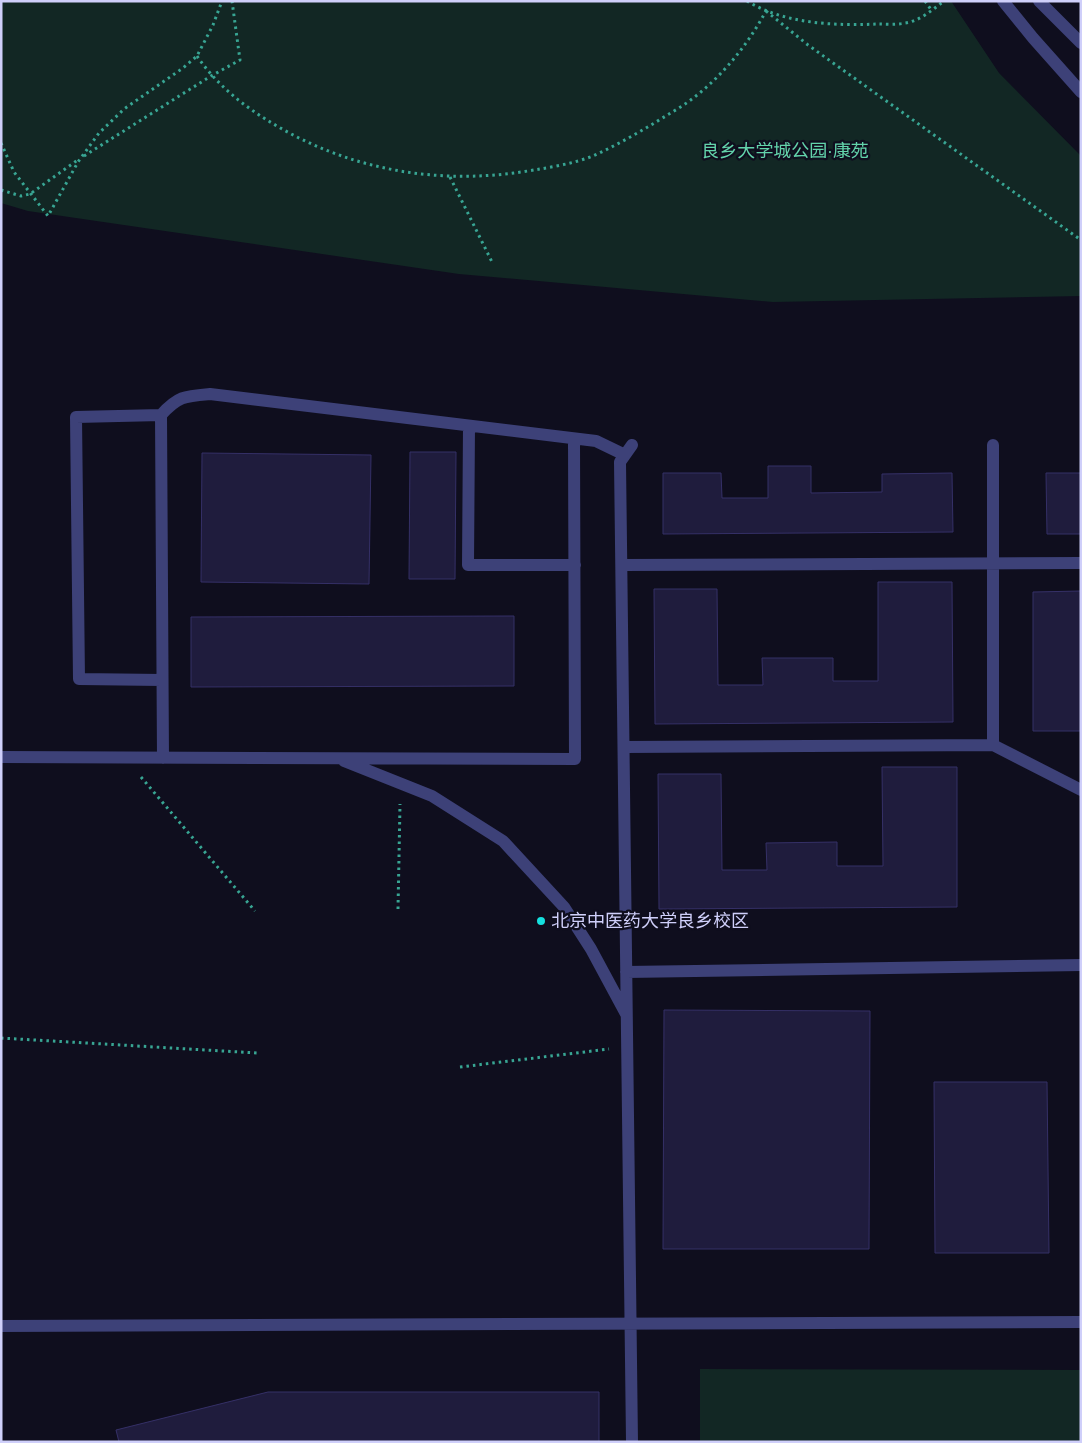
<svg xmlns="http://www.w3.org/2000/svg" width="1082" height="1443" font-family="Jost,'Noto Sans SC',sans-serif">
<rect width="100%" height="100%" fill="#0f0e1e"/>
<!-- green -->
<path fill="#122724" d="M 1,1 L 951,1 L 999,73 L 1081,156 L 1081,296 L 773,302 L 459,274 L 28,211 L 1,203 Z
M 700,1369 L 1081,1370 L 1081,1442 L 700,1442 Z"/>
<!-- building -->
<path fill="#1f1c3d" stroke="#353067" d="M 410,452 L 456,452 L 455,579 L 409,579 Z
M 202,453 L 371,455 L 369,584 L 201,582 Z
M 768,466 L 811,466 L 811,493 L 882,492 L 882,474 L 952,473 L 953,532 L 663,534 L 663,473 L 721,473 L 722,498 L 768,498 Z
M 1046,473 L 1081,473 L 1081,534 L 1047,534 Z
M 878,582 L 952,582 L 953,722 L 655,724 L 654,589 L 717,589 L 718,685 L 763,685 L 762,658 L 833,658 L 833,681 L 878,681 Z
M 1081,591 L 1081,731 L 1033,731 L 1033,592 Z
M 514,616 L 514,686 L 191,687 L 191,617 Z
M 882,767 L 957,767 L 957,907 L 659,909 L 658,774 L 721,774 L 722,870 L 767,870 L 766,843 L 837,842 L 837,866 L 883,866 Z
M 664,1010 L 870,1011 L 869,1249 L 663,1249 Z
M 934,1082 L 1047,1082 L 1049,1253 L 935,1253 Z
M 268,1392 L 599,1392 L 599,1442 L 119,1442 L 116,1430 Z"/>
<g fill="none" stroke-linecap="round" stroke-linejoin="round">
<!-- path -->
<path stroke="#38a593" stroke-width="3" stroke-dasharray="2.5 4" stroke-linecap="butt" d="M 747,1 C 784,24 836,26 878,24 C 886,24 896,25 905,23 C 920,21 932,10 944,1
M 925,1 L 932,11
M 766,11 L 808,45 L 1081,240
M 197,56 C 222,93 260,118 299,138 C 374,175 453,184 534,170 C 553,167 575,163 593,156 C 615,146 636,134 656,122 C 667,115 678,109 688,102 C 721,78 747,46 766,11
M 1,143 L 14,172 L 48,216 L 78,162 L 99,133 L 124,109 L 183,68 L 197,56 L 213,25 L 222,1
M 84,156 L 211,76 L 240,60 L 232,1
M 450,177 L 493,264
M 1,190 L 21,196 L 30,194 L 79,159
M 141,777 L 255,911
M 398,909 L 400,804
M 1,1038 L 257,1053
M 460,1067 L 609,1049"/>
<!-- minor -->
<path stroke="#3d4178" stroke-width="12" d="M 1003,1 L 1033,38 L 1081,92
M 1039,1 L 1081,43
M 161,415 L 76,417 L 79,679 L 162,680
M 469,426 L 468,565 L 575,565
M 632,445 L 620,462 L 632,1442
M 993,445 L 993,745
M 622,565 L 1081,563
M 624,747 L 993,745 L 1081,790
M 1,757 L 575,759 L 574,439
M 163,758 L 161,415 C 178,396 185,396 210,394 L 596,441 L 625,455
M 344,761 L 432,796 L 503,841 L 564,907 L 591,949 L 626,1014
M 626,972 L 1081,965
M 1,1326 L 1081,1322"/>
</g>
<!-- markers -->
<circle fill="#15e0df" stroke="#0f0e1e" stroke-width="2" cx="541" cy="921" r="5"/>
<g text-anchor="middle" stroke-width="4.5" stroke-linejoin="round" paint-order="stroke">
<!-- park labels -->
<g font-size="18" fill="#63d3ab" stroke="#0f0e1e">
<text x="785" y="157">良乡大学城公园·康苑</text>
</g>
<!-- poi labels -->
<g font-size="18" fill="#cfcffa" stroke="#0f0e1e" text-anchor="start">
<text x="551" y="927">北京中医药大学良乡校区</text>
</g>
</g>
<!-- border -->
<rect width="1082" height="1443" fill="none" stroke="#cfcffa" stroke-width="5"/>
</svg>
